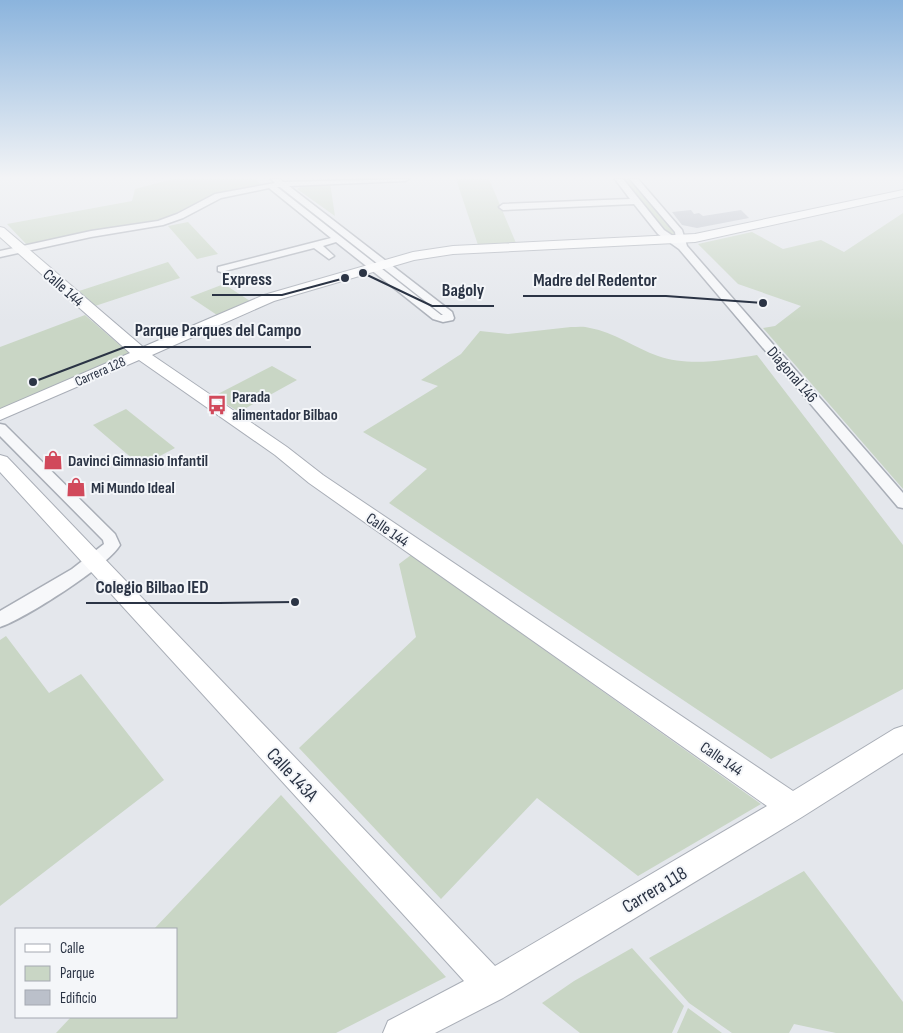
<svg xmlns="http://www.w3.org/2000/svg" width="903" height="1033" font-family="'Sofia Sans Condensed',sans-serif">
<rect width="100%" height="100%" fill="#e4e7ec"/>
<!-- green -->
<path fill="#c9d6c5" d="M 173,179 L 255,179 L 261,184 L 210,196 L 170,216 L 148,223 L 27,245 L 7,224 L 132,201 L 135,189 Z
M 456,179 L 489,179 L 516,243 L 478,245 Z
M 622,179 L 629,179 L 677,236 L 671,237 L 661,228 Z
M 330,183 L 335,216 L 297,189 L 306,184 Z
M 903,213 L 903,489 L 763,328 L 775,326 L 801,306 L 738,284 L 698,244 L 752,232 L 783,249 L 821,240 L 844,252 Z
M 188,222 L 218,254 L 197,259 L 168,226 Z
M 168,262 L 180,278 L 95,306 L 79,291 Z
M 224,284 L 250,301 L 217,315 L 190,297 Z
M 85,315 L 130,354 L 0,411 L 0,347 Z
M 571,327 C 577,327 584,326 590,328 C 614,332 635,348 658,356 C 689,367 726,360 757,355 L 903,545 L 903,689 L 771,759 L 389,503 L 427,469 L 363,432 L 438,386 L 421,380 L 461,354 L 480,331 L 508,334 Z
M 272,366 L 297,380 L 239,412 L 214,396 Z
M 126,409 L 175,448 L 141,466 L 93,425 Z
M 411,555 L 761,804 L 638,876 L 537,798 L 441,899 L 299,748 L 416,637 L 399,564 Z
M 6,636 L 49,693 L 81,674 L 164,780 L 0,906 L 0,640 Z
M 281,795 L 446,977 L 336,1033 L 56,1033 L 71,1017 L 176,1017 L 176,929 L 154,929 Z
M 804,871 L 903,1002 L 903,1033 L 836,1033 L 794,1024 L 789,1033 L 732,1033 L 689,1003 L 649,958 Z
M 632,948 L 684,1006 L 672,1033 L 580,1033 L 542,1003 L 574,981 Z
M 688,1008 L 722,1033 L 677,1033 Z"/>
<!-- building -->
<path fill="#bbc0ca" d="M 691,210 L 694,214 L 699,213 L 703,216 L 741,210 L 749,218 L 697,228 L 682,225 L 672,212 Z"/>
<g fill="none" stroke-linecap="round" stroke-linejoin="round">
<defs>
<path id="street" d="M 271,179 L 280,179 L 283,182 L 409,179 L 405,181 L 289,186 L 452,312 L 454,318 L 453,320 L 443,322 L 433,319 L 336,242 L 323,246 L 334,256 L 329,259 L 314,248 L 221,272 L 218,271 L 218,267 L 331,238 L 269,188 L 221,198 L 183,218 L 163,225 L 91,237 L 0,257 L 0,251 L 91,231 L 158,221 L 177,214 L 215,194 L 275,183 ZM 277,187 L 280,187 L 443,315 L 441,315 Z
M 615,179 L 623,179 L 664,230 L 676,238 L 675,232 L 630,179 L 638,179 L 682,230 L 687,246 L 903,493 L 903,508 L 898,507 L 679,249 L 658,234 L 634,204 L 503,210 L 499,207 L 503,204 L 630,199 Z
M 0,424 L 5,425 L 115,534 L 120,545 C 108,566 24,619 0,627 L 0,611 L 72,569 L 104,544 L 103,540 L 0,436 Z"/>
<path id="secondary" d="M 903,190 L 903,196 L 695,242 L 453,254 L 414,260 L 274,301 L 152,355 L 287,447 L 323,475 L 793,791 L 894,729 L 903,726 L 903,753 L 802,817 L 503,998 L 435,1033 L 383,1033 L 388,1021 L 464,981 L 0,472 L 0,455 L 7,457 L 495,966 L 767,806 L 309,483 L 275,455 L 139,360 L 0,420 L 0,409 L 130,353 L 0,237 L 0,227 L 4,228 L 143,347 L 264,295 L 413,252 L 453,246 L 695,234 Z"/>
</defs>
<!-- street casing -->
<use href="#street" stroke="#a9aeb7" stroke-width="3"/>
<!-- secondary casing -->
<use href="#secondary" stroke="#a9aeb7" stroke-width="2"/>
<!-- street -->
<use href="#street" fill="#f7f8fa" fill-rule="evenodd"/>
<!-- secondary -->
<use href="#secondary" fill="#fff" fill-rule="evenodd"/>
</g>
<!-- sky -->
<linearGradient id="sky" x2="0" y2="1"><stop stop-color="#8bb4dd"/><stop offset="0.55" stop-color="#f3f4f6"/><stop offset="1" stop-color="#f3f4f6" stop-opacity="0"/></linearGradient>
<rect width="903" height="323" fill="url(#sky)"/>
<!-- icons -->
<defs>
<symbol id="bus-bare" viewBox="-9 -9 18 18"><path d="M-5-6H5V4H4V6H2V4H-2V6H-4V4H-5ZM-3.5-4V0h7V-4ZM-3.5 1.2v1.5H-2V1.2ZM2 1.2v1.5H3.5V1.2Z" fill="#d1495b" stroke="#f4f6f9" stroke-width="2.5" paint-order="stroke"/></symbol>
<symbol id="shop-bare" viewBox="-9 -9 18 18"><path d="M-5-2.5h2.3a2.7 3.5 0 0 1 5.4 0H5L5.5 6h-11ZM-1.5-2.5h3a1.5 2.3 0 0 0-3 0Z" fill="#d1495b" stroke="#f4f6f9" stroke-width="2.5" paint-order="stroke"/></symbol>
</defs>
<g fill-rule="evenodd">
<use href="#bus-bare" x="203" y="391" width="28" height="28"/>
<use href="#shop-bare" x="39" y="446" width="28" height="28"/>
<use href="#shop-bare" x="62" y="473" width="28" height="28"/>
</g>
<g text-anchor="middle" stroke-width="4" stroke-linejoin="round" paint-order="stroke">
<!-- far-street labels -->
<g font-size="14" fill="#2b3445" stroke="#f4f6f9">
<text transform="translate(100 371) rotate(-24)" y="5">Carrera 128</text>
</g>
<!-- street labels -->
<g font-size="16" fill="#2b3445" stroke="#f4f6f9">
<text transform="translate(64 287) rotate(41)" y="6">Calle 144</text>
<text transform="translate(793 374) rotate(49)" y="6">Diagonal 146</text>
<text transform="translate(388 529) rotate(34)" y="6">Calle 144</text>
<text transform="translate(722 758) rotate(34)" y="6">Calle 144</text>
</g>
<!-- poi labels -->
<g font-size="16" font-weight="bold" fill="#2b3445" stroke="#f4f6f9" text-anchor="start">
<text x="232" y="402">Parada<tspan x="232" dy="18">alimentador Bilbao</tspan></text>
<text x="68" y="466">Davinci Gimnasio Infantil</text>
<text x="91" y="493">Mi Mundo Ideal</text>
</g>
<!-- near-street labels -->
<g font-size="19" fill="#2b3445" stroke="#f4f6f9">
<text transform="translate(293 774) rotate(47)" y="7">Calle 143A</text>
<text transform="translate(654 889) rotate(-31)" y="7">Carrera 118</text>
</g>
</g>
<!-- callouts -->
<path fill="none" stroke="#2b3445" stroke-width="2" d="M345 278L282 295H212M763 303L666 296H523M363 273L432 306H494M33 382L125 347H311M295 602L219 603H86"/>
<g fill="#2b3445" stroke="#f4f6f9" stroke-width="2">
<circle cx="345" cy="278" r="5"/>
<circle cx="763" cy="303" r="5"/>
<circle cx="363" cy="273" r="5"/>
<circle cx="33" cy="382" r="5"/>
<circle cx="295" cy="602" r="5"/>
</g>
<g font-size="18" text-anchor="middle" font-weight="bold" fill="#2b3445" stroke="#f4f6f9" stroke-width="4" stroke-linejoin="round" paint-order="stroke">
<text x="247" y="285">Express</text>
<text x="595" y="286">Madre del Redentor</text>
<text x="463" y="296">Bagoly</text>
<text x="218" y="336">Parque Parques del Campo</text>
<text x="152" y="593">Colegio Bilbao IED</text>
</g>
<!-- legend -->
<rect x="15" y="928" width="162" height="90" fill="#f4f6f9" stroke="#a4a8b1"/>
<rect x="25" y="944" width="25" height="8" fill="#ffffff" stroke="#a4a8b1"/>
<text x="60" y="953" font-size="15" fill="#2b3445">Calle</text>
<rect x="25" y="966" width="25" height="15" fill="#c9d6c5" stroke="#a4a8b1"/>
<text x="60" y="978" font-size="15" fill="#2b3445">Parque</text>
<rect x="25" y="990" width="25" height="15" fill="#bbc0ca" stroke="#a4a8b1"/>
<text x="60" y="1003" font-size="15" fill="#2b3445">Edificio</text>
</svg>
